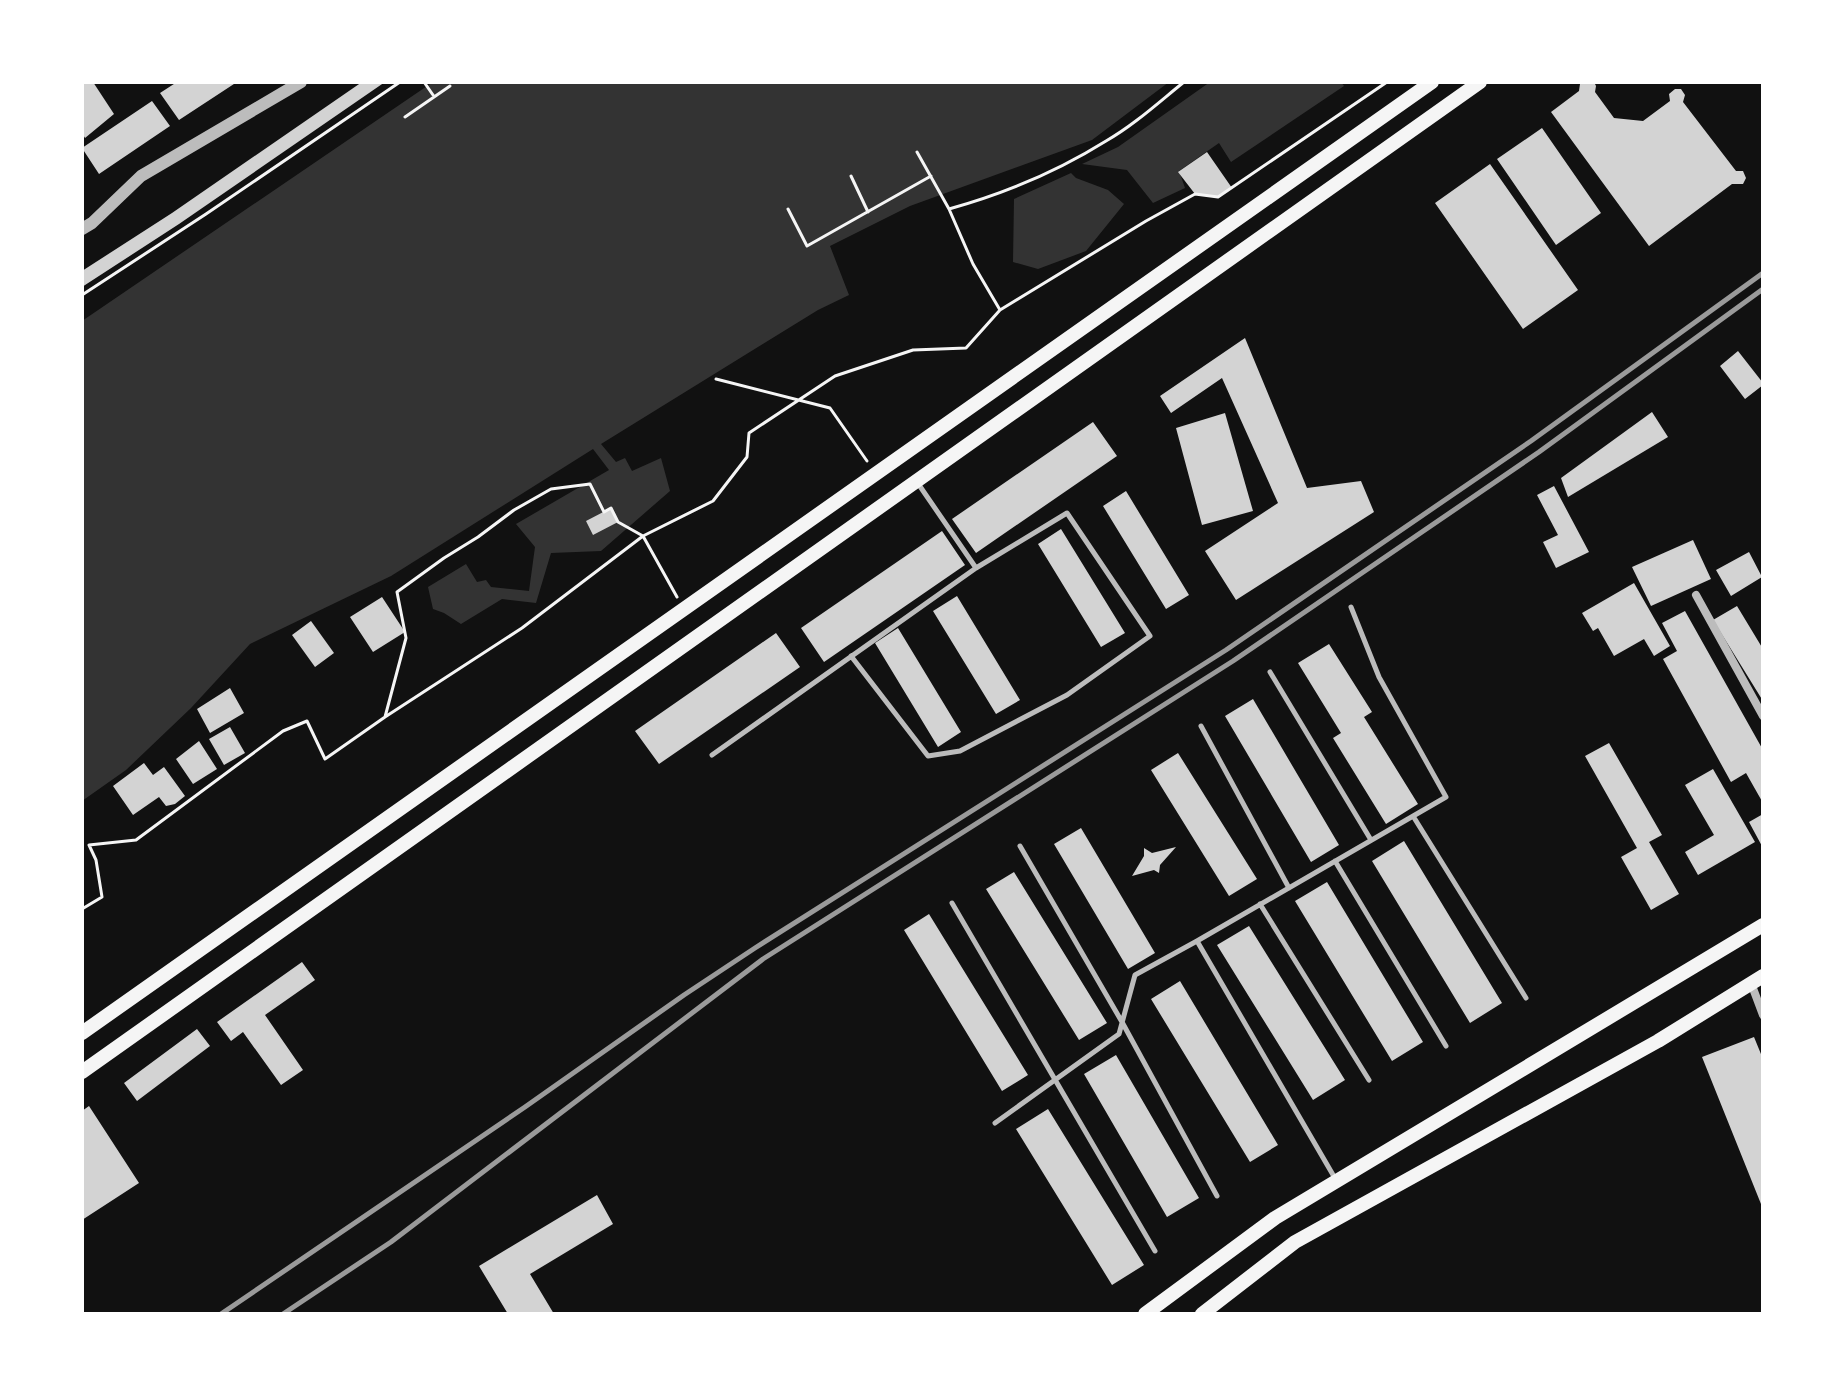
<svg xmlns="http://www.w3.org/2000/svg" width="1845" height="1396" font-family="'PT Sans Narrow',sans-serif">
<rect width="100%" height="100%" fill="#111"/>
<!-- water -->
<path fill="#333" d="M 433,82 L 1169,82 L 1092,140 L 910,206 L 830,246 L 849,295 L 818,310 L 601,444 L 616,462 L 625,458 L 632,471 L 661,458 L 670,491 L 601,551 L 551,553 L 536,603 L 502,599 L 461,624 L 444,613 L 433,609 L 428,587 L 466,564 L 477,582 L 486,580 L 491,587 L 529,591 L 535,547 L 516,524 L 609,470 L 593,449 L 391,576 L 250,644 L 191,708 L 126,770 L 82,801 L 82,321 Z
M 1210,82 L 1341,82 L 1344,86 L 1231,162 L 1219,143 L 1179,171 L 1185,188 L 1153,203 L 1127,170 L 1082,164 L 1118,147 Z
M 1071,173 L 1076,178 L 1108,190 L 1124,204 L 1086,251 L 1038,269 L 1013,262 L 1014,199 Z"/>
<!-- building -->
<path fill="#d3d3d3" d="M 82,82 L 93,82 L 114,114 L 85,138 L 82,133 Z
M 177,82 L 237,82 L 179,120 L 160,93 Z
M 362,82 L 385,82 L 179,224 L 82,287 L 82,271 L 172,213 Z
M 1582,82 L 1594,82 L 1596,86 L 1595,92 L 1614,118 L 1643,121 L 1670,101 L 1669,94 L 1675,89 L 1681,89 L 1685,95 L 1683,102 L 1736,171 L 1743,171 L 1746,178 L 1743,184 L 1732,184 L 1649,246 L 1551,112 L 1579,91 L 1580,84 Z
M 152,101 L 170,126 L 99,174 L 82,148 Z
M 1542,128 L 1601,213 L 1556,245 L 1497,159 Z
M 1207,152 L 1232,188 L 1218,197 L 1195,194 L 1178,172 Z
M 1490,164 L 1578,290 L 1523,329 L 1435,203 Z
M 1245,338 L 1307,488 L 1361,481 L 1374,512 L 1236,600 L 1205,551 L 1278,503 L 1222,378 L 1171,413 L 1160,396 Z
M 1738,351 L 1763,383 L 1763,385 L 1745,399 L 1720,366 Z
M 1652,412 L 1668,437 L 1568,497 L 1561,478 Z
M 1225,413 L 1253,511 L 1202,525 L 1176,428 Z
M 1093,422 L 1117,456 L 976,553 L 952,519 Z
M 1554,486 L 1589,552 L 1556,568 L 1543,542 L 1558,535 L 1537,495 Z
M 1126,491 L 1189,595 L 1166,609 L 1103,506 Z
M 611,508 L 618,522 L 593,535 L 586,521 Z
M 1061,529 L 1125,633 L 1101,647 L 1038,544 Z
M 942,531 L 965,565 L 824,662 L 801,628 Z
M 1693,540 L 1711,579 L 1651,606 L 1632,567 Z
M 1749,552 L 1762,577 L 1731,596 L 1716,570 Z
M 1634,583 L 1670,646 L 1654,656 L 1644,639 L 1614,656 L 1598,628 L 1593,631 L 1582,613 Z
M 957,596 L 1020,700 L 996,714 L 933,611 Z
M 382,597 L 405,632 L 373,652 L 350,617 Z
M 1737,606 L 1763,649 L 1763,701 L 1713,620 Z
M 1685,611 L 1763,750 L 1763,803 L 1746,773 L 1731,782 L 1663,659 L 1677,651 L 1662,623 Z
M 311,621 L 334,653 L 315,667 L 292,635 Z
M 898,628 L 961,732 L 938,747 L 875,643 Z
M 776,633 L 800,667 L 659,764 L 635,731 Z
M 1329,644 L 1372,712 L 1364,717 L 1418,804 L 1386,824 L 1333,738 L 1341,733 L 1298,663 Z
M 230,688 L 244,713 L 210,733 L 197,709 Z
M 1253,699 L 1339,845 L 1311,862 L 1225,716 Z
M 230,727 L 245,753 L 224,765 L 209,739 Z
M 199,741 L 217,769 L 193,784 L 176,759 Z
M 1609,743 L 1662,835 L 1649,842 L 1679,894 L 1651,910 L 1621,857 L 1637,848 L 1585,756 Z
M 1178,753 L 1257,879 L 1229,896 L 1151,770 Z
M 144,763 L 153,775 L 164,767 L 185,796 L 175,804 L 166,806 L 159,797 L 133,815 L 113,786 Z
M 1713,769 L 1755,842 L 1698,875 L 1685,852 L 1714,835 L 1685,785 Z
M 1763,814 L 1763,848 L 1749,822 Z
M 1081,828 L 1155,953 L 1128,969 L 1054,844 Z
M 1404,841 L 1502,1003 L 1470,1023 L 1372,861 Z
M 1176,847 L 1160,865 L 1159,873 L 1154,870 L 1132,876 L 1144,856 L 1144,848 L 1152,853 Z
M 1014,872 L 1107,1023 L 1079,1040 L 986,889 Z
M 1327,882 L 1423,1042 L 1392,1061 L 1295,901 Z
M 929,914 L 1028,1075 L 1002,1091 L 904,930 Z
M 1249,926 L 1345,1080 L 1313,1100 L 1217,945 Z
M 302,962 L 315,980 L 265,1015 L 303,1070 L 281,1085 L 243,1032 L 231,1041 L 217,1022 Z
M 1180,981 L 1278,1145 L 1250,1162 L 1151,999 Z
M 197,1029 L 210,1046 L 137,1101 L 124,1083 Z
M 1754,1037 L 1763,1059 L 1763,1209 L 1702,1057 Z
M 1116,1055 L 1199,1198 L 1167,1217 L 1084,1074 Z
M 89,1106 L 139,1183 L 82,1220 L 82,1111 Z
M 1048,1109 L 1144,1265 L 1112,1285 L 1016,1129 Z
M 597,1195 L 613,1224 L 530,1274 L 554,1314 L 508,1314 L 479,1266 Z"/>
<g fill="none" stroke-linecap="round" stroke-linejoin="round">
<!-- path -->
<path stroke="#f5f5f5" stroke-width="3" d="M 424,82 L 433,95
M 405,117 L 450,86
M 917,152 L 949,209
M 851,176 L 868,212
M 788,209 L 807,246 L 931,176
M 82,295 L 206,214 L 400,82
M 1000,310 L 973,264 L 949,209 C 1003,194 1058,171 1106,141 C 1134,125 1159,102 1184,82
M 716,379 L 830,408 L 867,461
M 385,717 L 522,628 L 643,536 L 713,501 L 747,457 L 749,433 L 835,376 L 913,350 L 966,348 L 1000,310 L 1146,221 L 1195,194 L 1218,197 L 1387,82
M 82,909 L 102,897 L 96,860 L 89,845 L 136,840 L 283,731 L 307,721 L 325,759 L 385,717 L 406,638 L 397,592 L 444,558 L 478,537 L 514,510 L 551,489 L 590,484 L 604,512 L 611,508 L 618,522 L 643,536 L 677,597"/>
<!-- service -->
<path stroke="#bcbcbc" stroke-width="5" d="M 851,656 L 928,756 L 960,751 L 1067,695 L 1150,636 L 1067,513 L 976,568
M 1270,672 L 1371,840
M 1201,726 L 1289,888
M 712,755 L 976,568 L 917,482
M 1413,816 L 1526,998
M 1020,846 L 1122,1022 L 1217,1196
M 1335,861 L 1446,1046
M 952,903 L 1155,1251
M 1260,904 L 1369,1080
M 1197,941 L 1446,797 L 1379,677 L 1351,607
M 995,1123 L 1119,1034 L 1135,975 L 1197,941 L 1336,1180"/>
<!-- minor -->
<path stroke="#bcbcbc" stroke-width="8" d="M 1696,595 L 1763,716
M 1751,983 L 1763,1015"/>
<!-- tertiary -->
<path stroke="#bcbcbc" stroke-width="12" d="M 82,229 L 92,223 L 141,176 L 301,82"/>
<!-- secondary -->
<path stroke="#f5f5f5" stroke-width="14" d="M 82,1033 L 1432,82
M 82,1072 L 1480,82
M 1145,1314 L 1275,1218 L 1763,925
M 1202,1314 L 1295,1242 L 1658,1041 L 1763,976"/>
<!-- rail -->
<path stroke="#9a9a9a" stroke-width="5" d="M 221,1314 L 525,1107 L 684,995 L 755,948 L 1226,650 L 1531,441 L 1763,273
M 283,1314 L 391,1242 L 763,959 L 1233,661 L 1539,452 L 1763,289"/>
</g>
<!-- border -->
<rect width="1845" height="1396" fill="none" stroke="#ffffff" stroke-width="168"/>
</svg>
